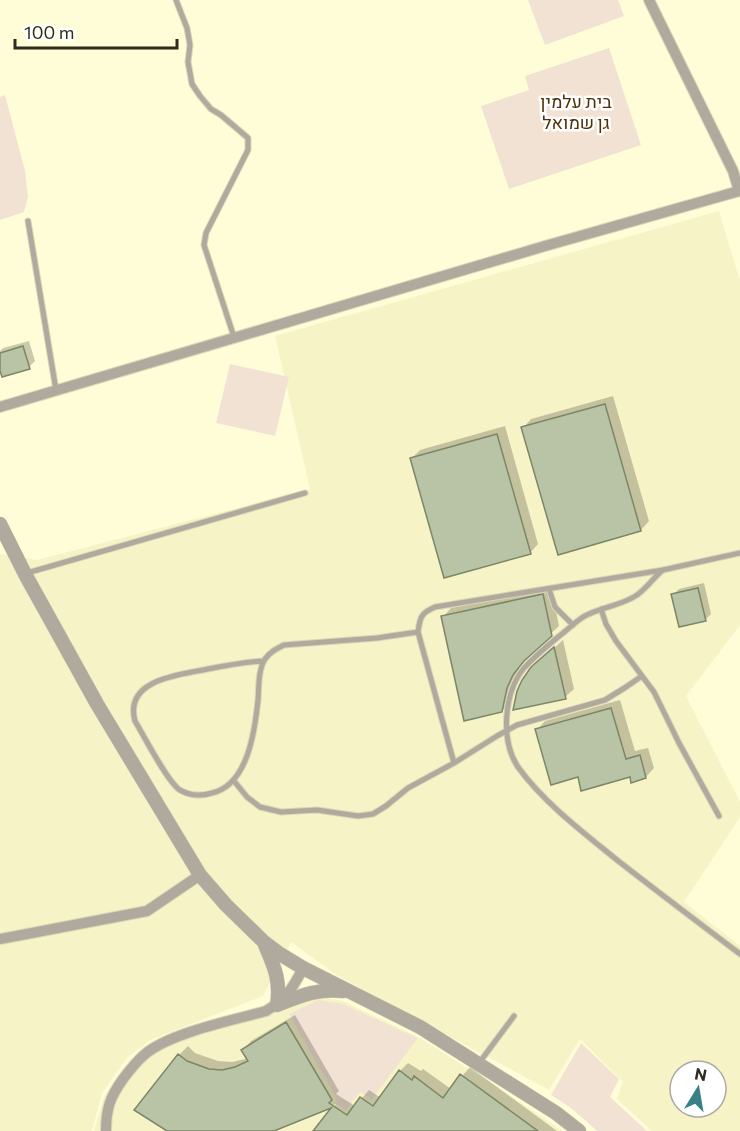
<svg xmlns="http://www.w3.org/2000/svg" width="740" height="1131" font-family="Commissioner,Heebo,sans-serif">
<rect width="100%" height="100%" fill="#fffdd7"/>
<!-- built -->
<path fill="#f6f3c6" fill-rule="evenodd" d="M 719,211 L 740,281 L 740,625 L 686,696 L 740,802 L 740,817 L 684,902 L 740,946 L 740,1131 L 652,1131 L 617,1099 L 623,1082 L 580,1039 L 549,1090 L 338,976 L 291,942 L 263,996 L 150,1040 L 127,1058 L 102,1093 L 92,1131 L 0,1131 L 0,554 L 37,560 L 310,489 L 275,336 ZM 680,1071 L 716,1071 L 716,1107 L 680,1107 Z
M 319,997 L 343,1001 L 420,1038 L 494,1085 L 563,1131 L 94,1131 L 104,1097 L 128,1063 L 149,1046 L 174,1035 L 266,1005 Z"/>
<!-- green -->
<path fill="#f2e2d4" d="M 528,0 L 618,0 L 624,16 L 545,45 Z
M 609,48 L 641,145 L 509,189 L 481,106 L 529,90 L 525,76 Z
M 5,95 L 25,171 L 28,197 L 24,212 L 0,220 L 0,97 Z
M 230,364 L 289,377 L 275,436 L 216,423 Z
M 318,1000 L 343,1004 L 418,1038 L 372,1099 L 360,1092 L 346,1110 L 335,1103 L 337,1099 L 289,1014 Z
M 581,1043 L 619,1079 L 610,1097 L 647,1131 L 597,1131 L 571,1108 L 551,1095 Z"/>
<!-- shadow -->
<path fill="#0003" d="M 29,341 L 35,361 L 29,367 L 0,365 L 0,351 L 3,348 Z
M 613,396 L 649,521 L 641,530 L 523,428 L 531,419 Z
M 505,426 L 538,544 L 530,553 L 412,458 L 420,450 Z
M 704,583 L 711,614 L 705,620 L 673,595 L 679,589 Z
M 551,587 L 559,626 L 530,653 L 521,665 L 515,678 L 510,702 L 502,711 L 443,617 L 451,608 Z
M 563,640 L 574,689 L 565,697 L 532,668 Z
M 620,700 L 635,751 L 648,748 L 654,768 L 646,777 L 631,775 L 579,776 L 537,730 L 545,721 Z
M 295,1015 L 339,1091 L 336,1094 L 355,1106 L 369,1090 L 381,1098 L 400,1071 L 408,1063 L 421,1071 L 423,1069 L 451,1089 L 470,1067 L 557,1131 L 315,1131 L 336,1104 L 271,1131 L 171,1131 L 137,1110 L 179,1055 L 188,1046 L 195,1053 L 218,1061 L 232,1062 L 245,1059 L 248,1058 L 243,1050 L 251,1041 Z"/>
<!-- building -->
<path fill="#b9c4a7" stroke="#7b8766" stroke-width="1.5" d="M 23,346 L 30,369 L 2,377 L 0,371 L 0,353 Z
M 605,404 L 641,531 L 558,555 L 521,427 Z
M 497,434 L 531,554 L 444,578 L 410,458 Z
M 698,588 L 706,621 L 679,627 L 671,594 Z
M 543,594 L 552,636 L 524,661 L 513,675 L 507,688 L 502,712 L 464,721 L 441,616 Z
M 554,647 L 566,699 L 513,710 L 517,691 L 522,680 L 531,667 Z
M 611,708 L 626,759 L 640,755 L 646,778 L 631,783 L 630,777 L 581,791 L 578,777 L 551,785 L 535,729 Z
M 286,1022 L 332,1100 L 329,1103 L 347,1115 L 360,1097 L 373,1106 L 399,1070 L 412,1080 L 414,1076 L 443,1098 L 460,1074 L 538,1131 L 313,1131 L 331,1108 L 274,1131 L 167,1131 L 134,1110 L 178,1054 L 187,1061 L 209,1069 L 222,1070 L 235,1067 L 248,1061 L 241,1050 Z"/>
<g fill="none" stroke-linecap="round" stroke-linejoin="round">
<defs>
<path id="service" d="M 176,0 L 187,28 L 190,45 L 188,62 L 192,84 L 200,96 L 211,109 L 221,115 L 248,138 L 248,150 L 206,233 L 204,245 L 234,337
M 28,221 L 56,390
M 663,570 C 654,577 647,588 637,595 C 621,606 600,607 583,617 C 574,623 566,631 558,637 C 546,647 534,657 524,668 C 504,692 500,740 518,767 C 543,802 584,833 617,860 C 658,892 699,923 740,954
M 27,573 L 305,493
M 549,589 L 555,607 L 573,625
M 601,609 L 606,624 L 616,641 L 654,692 L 679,743 L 719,816
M 264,661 C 243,662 224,666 203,670 C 176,675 124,681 135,721 C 144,736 168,783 180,790 C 190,796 202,796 212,793 C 248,785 255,730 258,700 C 259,687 258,670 265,659 C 270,652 276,649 284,645 L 377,638 L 418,632
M 454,763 L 418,632 C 420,617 421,613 435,607 L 663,570 L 740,553
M 234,781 L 247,797 L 260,807 L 281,812 L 317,810 L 358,816 L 373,814 L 386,806 L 408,788 L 454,763 L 497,736 L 517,725 L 605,700 L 626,687 L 642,676
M 479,1063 L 514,1016"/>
<path id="minor" d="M 0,407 L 545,246 L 739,191 L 733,171 L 649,0
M 0,939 L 147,911 L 200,875
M 106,1131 C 106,1109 110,1097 123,1079 C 129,1071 136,1062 144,1055 C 169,1033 234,1020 266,1011 C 286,999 293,988 303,968"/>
<path id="tertiary" d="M 0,524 L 25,574 L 97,704 L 200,875 L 226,905 L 264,942 L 280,954 L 303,968 L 420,1027 L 556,1113 L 579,1131
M 265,945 C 274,966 281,981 277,1005 C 300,996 318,988 343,991"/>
</defs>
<!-- service casing -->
<use href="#service" stroke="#d9d7b6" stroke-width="7"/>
<!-- minor casing -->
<use href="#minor" stroke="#d9d7b6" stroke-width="12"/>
<!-- tertiary casing -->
<use href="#tertiary" stroke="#d9d7b6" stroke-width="15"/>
<!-- service -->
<use href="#service" stroke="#b0aa9e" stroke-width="5"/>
<!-- minor -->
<use href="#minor" stroke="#b0aa9e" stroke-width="10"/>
<!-- tertiary -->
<use href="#tertiary" stroke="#b0aa9e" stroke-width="14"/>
</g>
<g text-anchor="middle" stroke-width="5" stroke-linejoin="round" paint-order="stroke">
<!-- park labels -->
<g font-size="18" fill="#523006" stroke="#fff">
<text x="576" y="108">בית עלמין<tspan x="576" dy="21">גן שמואל</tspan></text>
</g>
</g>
<!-- north arrow -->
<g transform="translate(698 1089) rotate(11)"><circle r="28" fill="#ffffff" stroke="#ababa5" stroke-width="1.5"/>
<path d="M0-4.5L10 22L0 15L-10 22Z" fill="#398187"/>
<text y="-9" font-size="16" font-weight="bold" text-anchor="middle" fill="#2d2c1e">N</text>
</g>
<!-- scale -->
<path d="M15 39v9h162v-9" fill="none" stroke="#2d2c1e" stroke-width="3"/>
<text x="24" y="39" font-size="18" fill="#2d2c1e" stroke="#ffffff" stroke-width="4.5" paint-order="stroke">100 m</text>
</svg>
